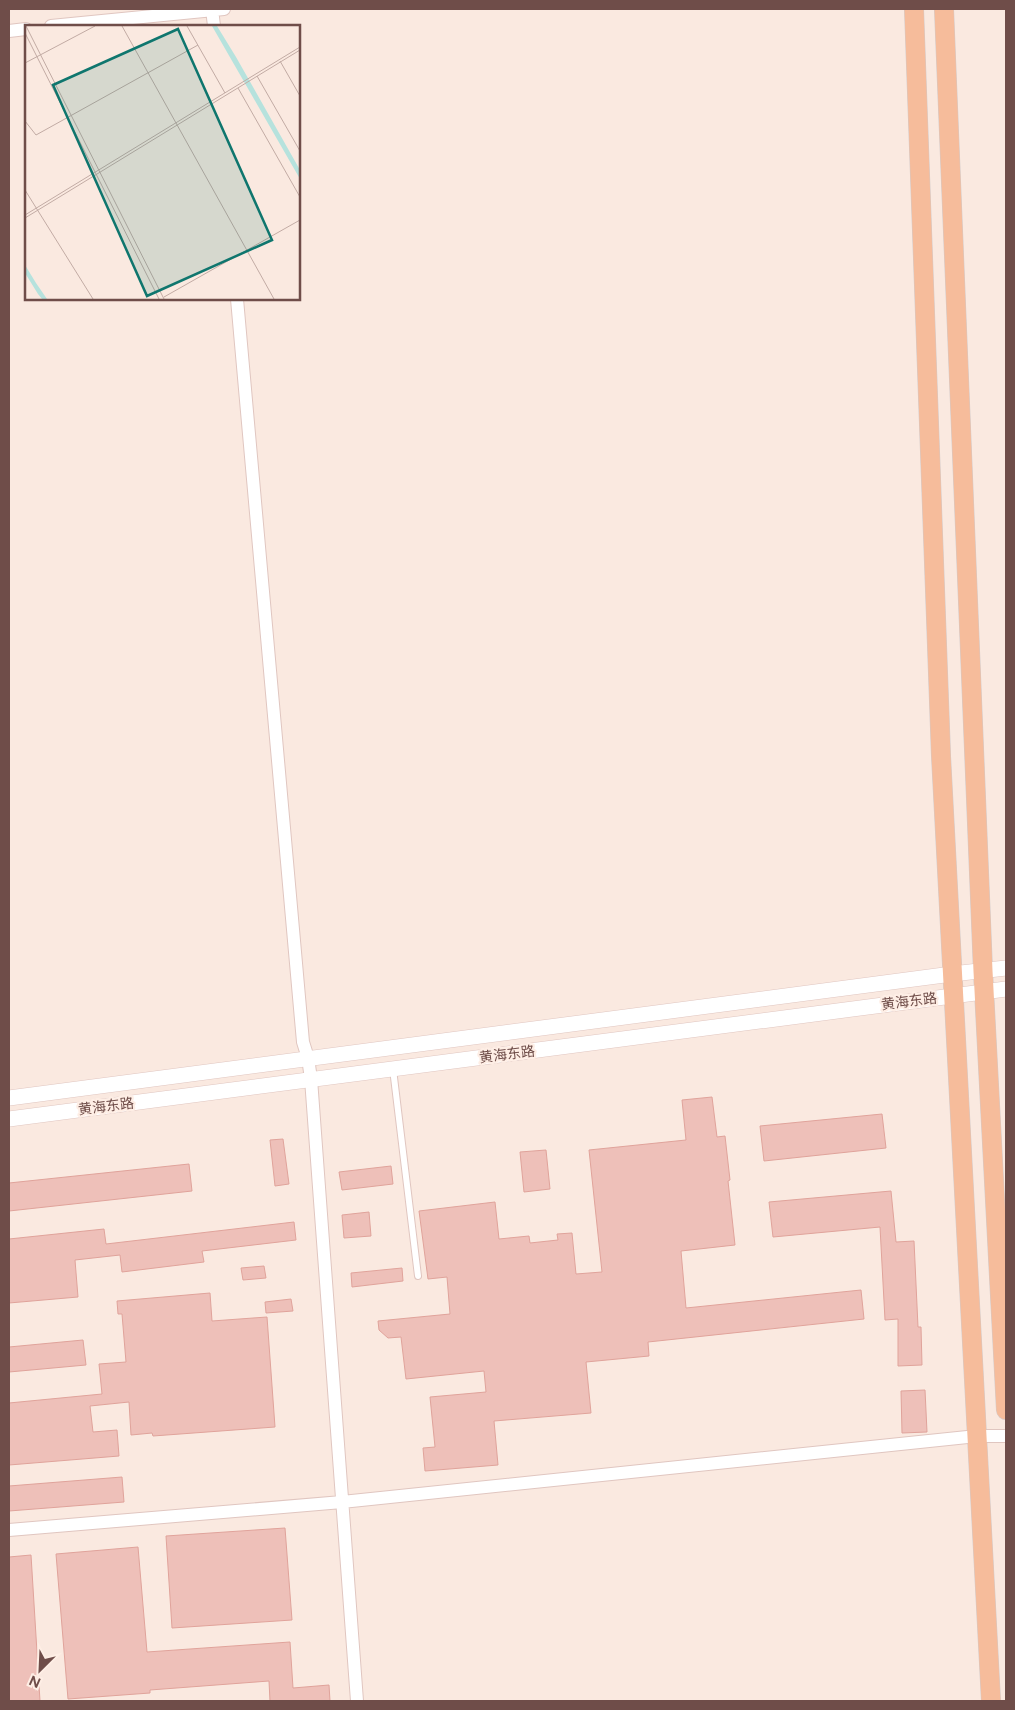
<svg xmlns="http://www.w3.org/2000/svg" width="1015" height="1710" font-family="Figtree,'Noto Sans SC',sans-serif">
<rect width="100%" height="100%" fill="#fae9e0"/>
<!-- building -->
<path fill="#eec0b9" stroke="#e0a39b" d="M 712,1097 L 717,1137 L 725,1136 L 730,1180 L 728,1181 L 735,1245 L 681,1251 L 686,1308 L 861,1290 L 864,1319 L 648,1342 L 649,1356 L 586,1362 L 591,1413 L 494,1421 L 498,1465 L 425,1471 L 423,1448 L 435,1447 L 430,1397 L 486,1392 L 484,1371 L 406,1379 L 401,1337 L 388,1338 L 379,1330 L 378,1321 L 450,1314 L 447,1277 L 428,1279 L 419,1211 L 495,1202 L 499,1239 L 529,1236 L 530,1243 L 558,1240 L 557,1234 L 572,1233 L 576,1274 L 602,1272 L 589,1150 L 686,1140 L 682,1100 Z
M 882,1114 L 886,1148 L 764,1161 L 760,1126 Z
M 283,1139 L 289,1184 L 275,1186 L 270,1140 Z
M 546,1150 L 550,1189 L 524,1192 L 520,1152 Z
M 189,1164 L 192,1191 L 9,1211 L 9,1183 Z
M 391,1166 L 393,1184 L 342,1190 L 339,1172 Z
M 891,1191 L 896,1242 L 914,1241 L 918,1327 L 921,1327 L 922,1365 L 898,1366 L 898,1319 L 885,1320 L 880,1227 L 773,1237 L 769,1202 Z
M 369,1212 L 371,1236 L 344,1238 L 342,1215 Z
M 294,1222 L 296,1240 L 202,1251 L 204,1262 L 122,1272 L 120,1255 L 75,1260 L 78,1297 L 9,1303 L 9,1239 L 104,1229 L 106,1244 Z
M 264,1266 L 266,1278 L 243,1280 L 241,1268 Z
M 402,1268 L 403,1281 L 352,1287 L 351,1273 Z
M 210,1293 L 212,1321 L 267,1317 L 275,1427 L 153,1436 L 152,1433 L 131,1435 L 129,1402 L 90,1406 L 93,1432 L 117,1430 L 119,1456 L 9,1465 L 9,1403 L 102,1394 L 99,1364 L 126,1362 L 122,1314 L 118,1314 L 117,1301 Z
M 291,1299 L 293,1311 L 266,1313 L 265,1302 Z
M 83,1340 L 86,1365 L 9,1372 L 9,1347 Z
M 925,1390 L 927,1432 L 902,1433 L 901,1391 Z
M 122,1477 L 124,1502 L 9,1511 L 9,1486 Z
M 285,1528 L 292,1620 L 172,1628 L 166,1536 Z
M 138,1547 L 147,1652 L 290,1642 L 293,1688 L 329,1685 L 330,1701 L 270,1701 L 269,1681 L 150,1690 L 150,1693 L 68,1699 L 56,1554 Z
M 31,1555 L 40,1701 L 9,1701 L 9,1557 Z"/>
<g fill="none" stroke-linecap="round" stroke-linejoin="round">
<defs>
<path id="service" d="M 393,1069 L 418,1276"/>
<path id="minor" d="M 212,9 L 214,26
M 51,26 L 224,9
M 9,31 L 26,29
M 237,299 L 303,1042 L 308,1058 L 311,1079 L 357,1701
M 9,1530 L 342,1502 L 977,1436 L 1006,1436"/>
<path id="tertiary" d="M 9,1098 L 952,974 L 1006,968
M 9,1119 L 1006,989"/>
<path id="primary" d="M 914,9 L 941,756 L 991,1701
M 944,9 L 983,971 L 1006,1410"/>
</defs>
<!-- service casing -->
<use href="#service" stroke="#e0c6c0" stroke-width="8"/>
<!-- minor casing -->
<use href="#minor" stroke="#e0c6c0" stroke-width="14"/>
<!-- tertiary casing -->
<use href="#tertiary" stroke="#e0c6c0" stroke-width="16"/>
<!-- primary casing -->
<use href="#primary" stroke="#d4cac8" stroke-width="20"/>
<!-- service -->
<use href="#service" stroke="#fff" stroke-width="6"/>
<!-- minor -->
<use href="#minor" stroke="#fff" stroke-width="12"/>
<!-- tertiary -->
<use href="#tertiary" stroke="#fff" stroke-width="15"/>
<!-- primary -->
<use href="#primary" stroke="#f6bc9b" stroke-width="19"/>
</g>
<g text-anchor="middle" stroke-width="4.5" stroke-linejoin="round" paint-order="stroke">
<!-- street labels -->
<g font-size="14" fill="#6f4d49" stroke="#feeee5">
<text transform="translate(909 1001) rotate(-7)" y="5">黄海东路</text>
<text transform="translate(507 1054) rotate(-7)" y="5">黄海东路</text>
<text transform="translate(106 1106) rotate(-7)" y="5">黄海东路</text>
</g>
</g>
<!-- overview -->
<g transform="translate(25 25)">
<rect width="275" height="275" fill="#fae9e0"/>
<path d="M 187,1 L 192,1 L 211,32 L 275,145 L 275,154 ZM 0,240 L 11,258 L 22,274 L 17,274 L 13,269 L 0,248 Z" fill="#b6e2dd"/>
<path fill="none" stroke="#c2aba4" stroke-width="1" d="M 1,1 L 139,274M 97,1 L 249,274M 162,1 L 200,68M 0,8 L 134,274M 255,36 L 275,71M 0,38 L 70,1M 232,51 L 275,126M 213,63 L 275,172M 0,96 L 11,110 L 173,20M 0,165 L 68,274M 0,190 L 275,22M 0,193 L 275,25M 139,272 L 275,195"/>
<path fill="#0f766e" fill-opacity="0.15" stroke="#0f766e" stroke-width="2.5" d="M 153,4 L 247,215 L 122,271 L 28,60 Z"/>
<rect width="275" height="275" fill="none" stroke="#6f4d49" stroke-width="2.5"/>
</g>
<!-- border -->
<rect width="1015" height="1710" fill="none" stroke="#6f4d49" stroke-width="20"/>
<!-- north arrow -->
<g transform="translate(40 1670) rotate(204)" stroke="#feeee5" stroke-width="4" paint-order="stroke">
<path d="M0-4L9 19L0 12L-9 19Z" fill="#6f4d49"/>
<text y="-8" font-size="14" font-weight="bold" text-anchor="middle" fill="#6f4d49">N</text>
</g>
</svg>
